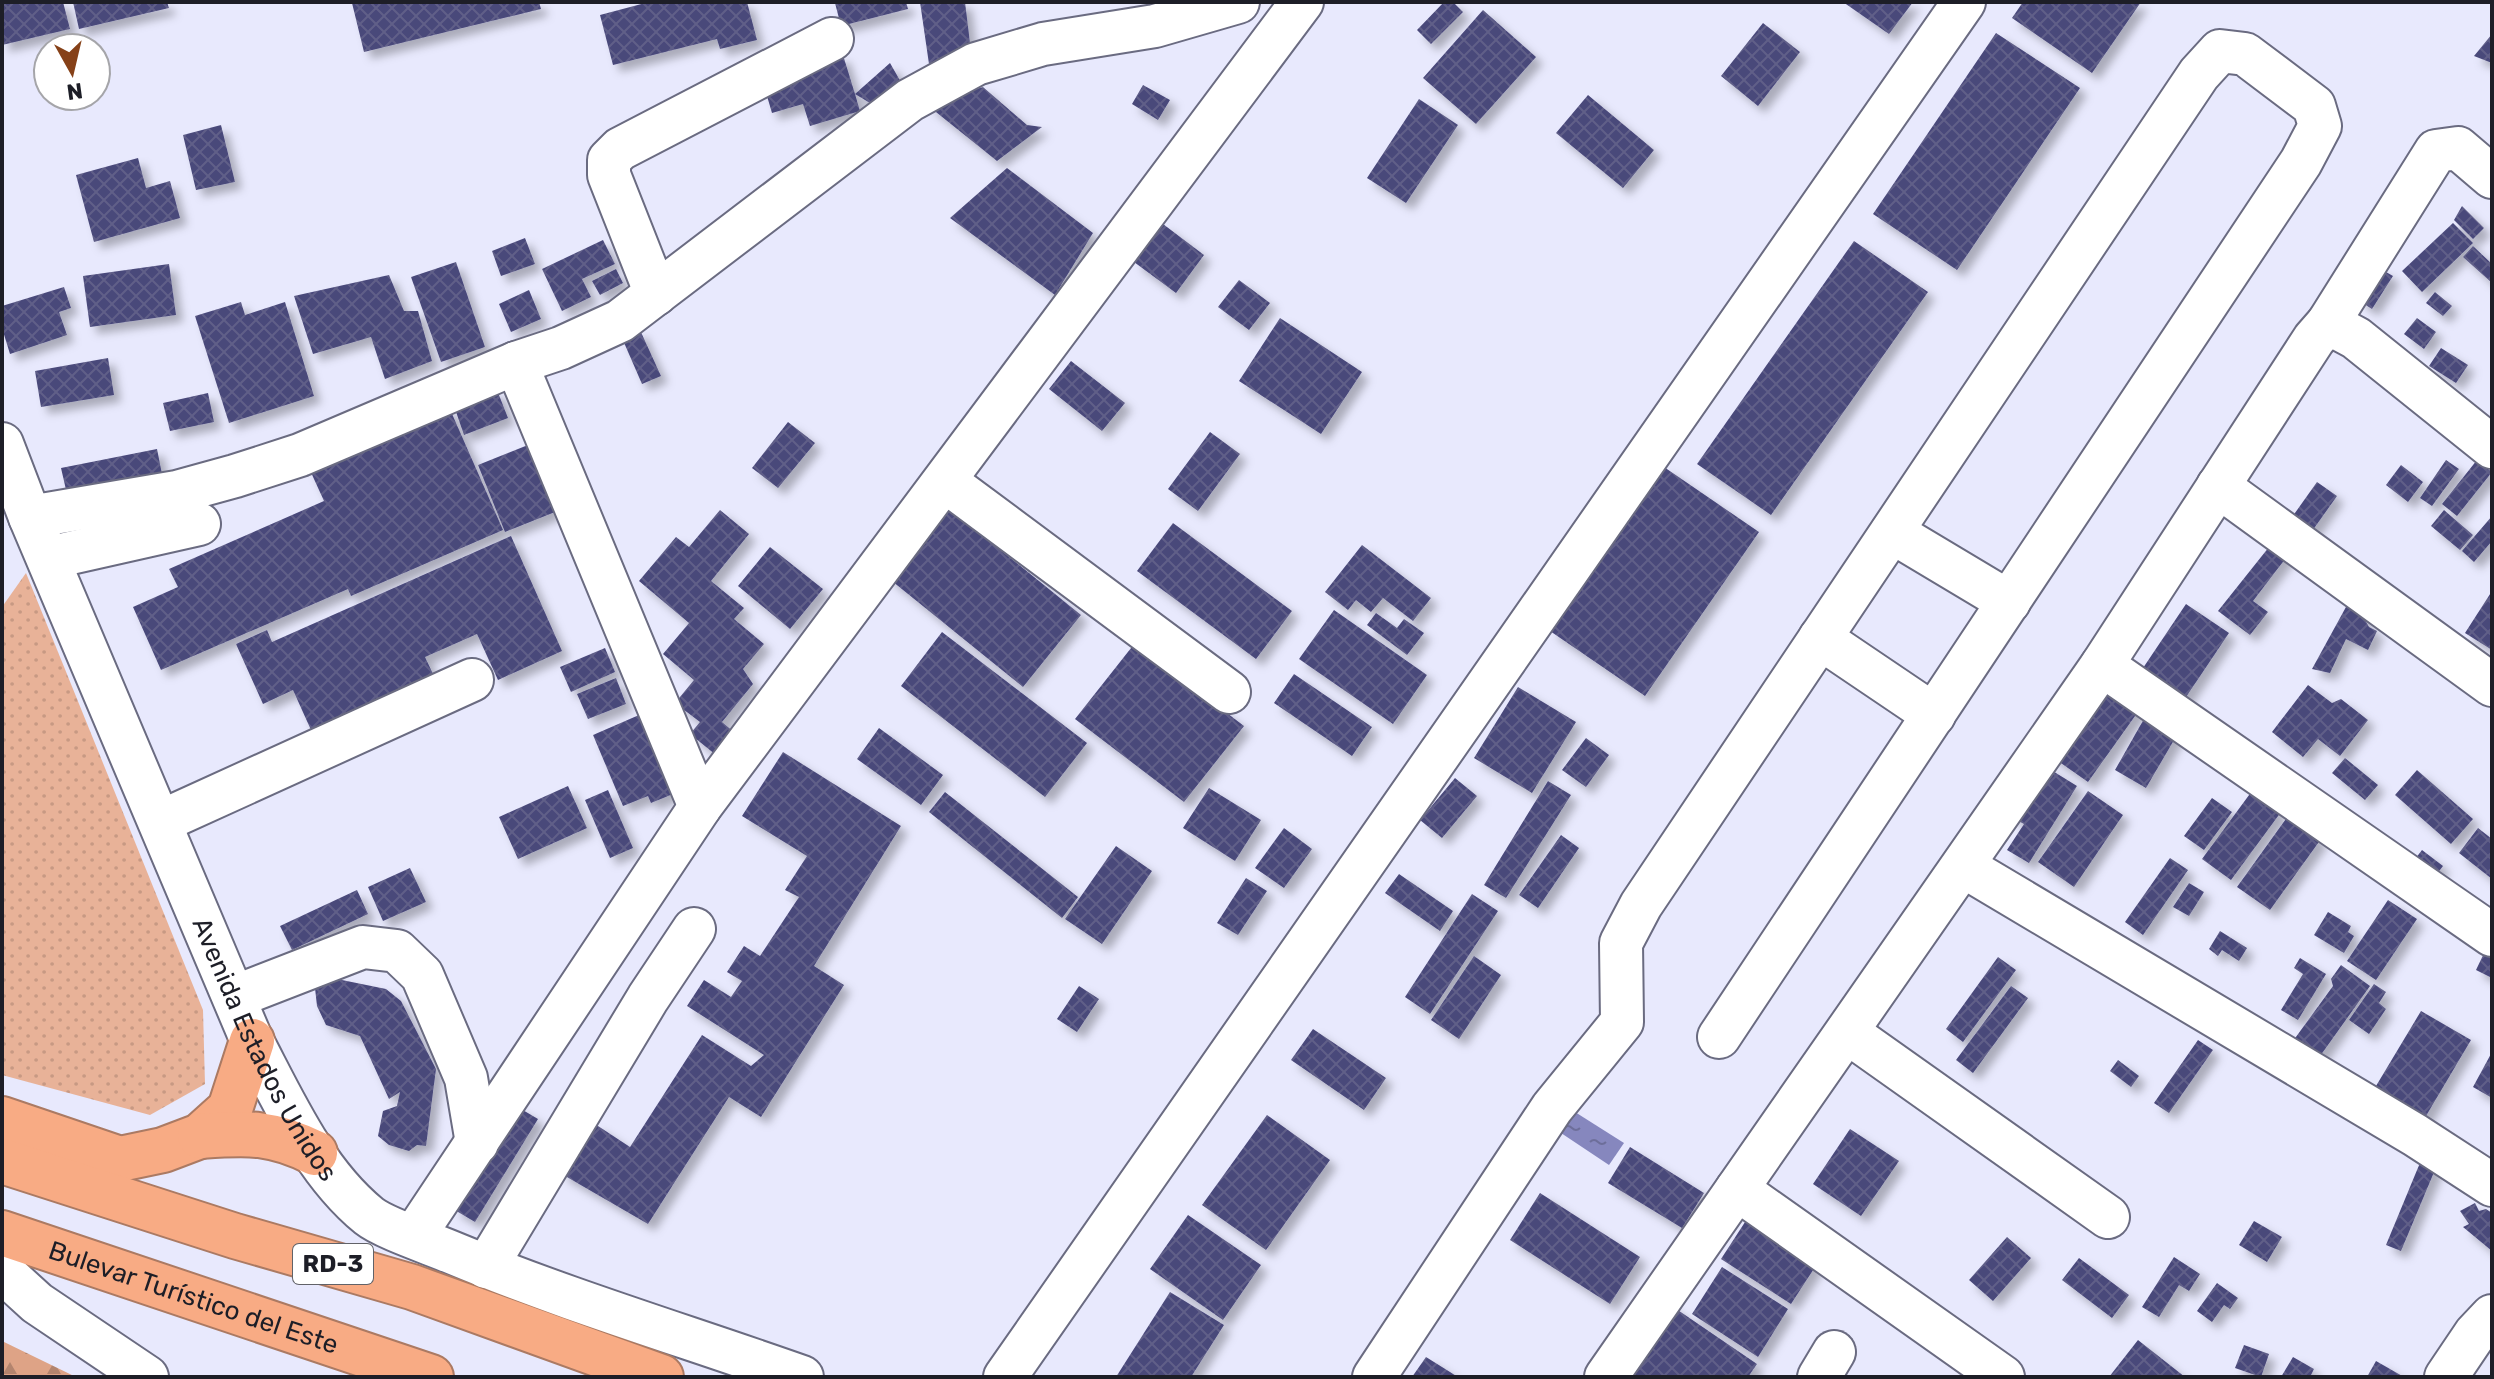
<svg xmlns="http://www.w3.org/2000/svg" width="2494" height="1379" font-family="Rubik,sans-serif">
<defs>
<pattern id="grass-dots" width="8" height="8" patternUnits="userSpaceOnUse" patternTransform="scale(2)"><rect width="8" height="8" fill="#e8b298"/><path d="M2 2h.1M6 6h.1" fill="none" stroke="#c79983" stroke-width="1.8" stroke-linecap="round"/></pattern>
<pattern id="forest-firs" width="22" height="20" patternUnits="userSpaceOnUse" patternTransform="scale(2)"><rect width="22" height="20" fill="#dea386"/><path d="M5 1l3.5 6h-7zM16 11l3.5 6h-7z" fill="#b3846e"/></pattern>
<pattern id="water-ripples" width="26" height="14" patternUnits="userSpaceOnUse" patternTransform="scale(2)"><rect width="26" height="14" fill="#8687be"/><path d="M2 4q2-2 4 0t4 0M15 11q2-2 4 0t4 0" fill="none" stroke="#6d6e9a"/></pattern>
<pattern id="building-cross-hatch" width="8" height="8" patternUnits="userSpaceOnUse" patternTransform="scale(2)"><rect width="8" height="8" fill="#49487a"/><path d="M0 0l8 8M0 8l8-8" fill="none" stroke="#605f88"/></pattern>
<filter id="shadow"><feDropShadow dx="7" dy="7" stdDeviation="4" flood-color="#0004"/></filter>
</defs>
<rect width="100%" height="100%" fill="#e8e9fd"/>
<!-- grass -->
<path fill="url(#grass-dots)" d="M 26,573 L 203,1010 L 205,1084 L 150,1115 L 2,1075 L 2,607 Z"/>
<!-- forest -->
<path fill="url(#forest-firs)" d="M 2,1341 L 76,1377 L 2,1377 Z"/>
<!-- water -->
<path fill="url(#water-ripples)" d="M 1575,1112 L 1624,1143 L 1609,1165 L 1561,1133 Z"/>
<!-- building -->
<path fill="url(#building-cross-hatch)" filter="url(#shadow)" d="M 2,2 L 63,2 L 70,29 L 2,45 Z
M 73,2 L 167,2 L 169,8 L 79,29 Z
M 358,2 L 539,2 L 541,9 L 364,52 L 352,3 Z
M 649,2 L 747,2 L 757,40 L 720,49 L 717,39 L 613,65 L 600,15 Z
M 906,2 L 908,9 L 841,26 L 835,3 Z
M 920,2 L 965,2 L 970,43 L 929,64 Z
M 1444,2 L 1453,2 L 1463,12 L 1431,44 L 1417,30 Z
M 1843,2 L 1913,2 L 1889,34 Z
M 2023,2 L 2141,2 L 2092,73 L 2012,18 Z
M 1483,10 L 1536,57 L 1476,124 L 1423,78 Z
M 1763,23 L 1800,52 L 1758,106 L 1721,76 Z
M 1996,33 L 2080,88 L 1957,270 L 1873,214 Z
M 2492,34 L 2492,63 L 2474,56 Z
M 843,55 L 855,94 L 890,63 L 902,84 L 870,103 L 855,94 L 860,111 L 810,126 L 803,104 L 772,113 L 762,79 Z
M 1143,85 L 1170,100 L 1158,120 L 1132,104 Z
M 983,87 L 1027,125 L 1042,127 L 997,161 L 926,104 Z
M 1588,95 L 1654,150 L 1623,188 L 1556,133 Z
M 1419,99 L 1458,125 L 1406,203 L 1367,178 Z
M 221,125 L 235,182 L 196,190 L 183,135 Z
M 138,158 L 146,188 L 170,181 L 180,218 L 94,242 L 76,175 Z
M 1007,168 L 1093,233 L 1055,295 L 950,218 Z
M 2462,206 L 2484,228 L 2473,239 L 2454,220 Z
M 2453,223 L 2473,243 L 2422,292 L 2402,271 Z
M 1163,224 L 1204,255 L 1176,293 L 1134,262 Z
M 525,238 L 535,264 L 501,276 L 492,251 Z
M 603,240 L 615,264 L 582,279 L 591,297 L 562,311 L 542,269 Z
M 1854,241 L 1928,292 L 1771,515 L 1697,464 Z
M 2473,246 L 2492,264 L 2492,283 L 2463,257 Z
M 456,262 L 485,347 L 441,362 L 411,277 Z
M 169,264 L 176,315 L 90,327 L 83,276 Z
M 2379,268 L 2393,276 L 2372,309 L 2358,300 Z
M 616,269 L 623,283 L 600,295 L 592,281 Z
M 389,275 L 404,311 L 418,311 L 432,361 L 385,379 L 371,337 L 313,354 L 294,296 Z
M 1239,280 L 1270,303 L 1249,330 L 1218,307 Z
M 64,287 L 71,308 L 59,312 L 67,335 L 10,354 L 2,328 L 2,306 Z
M 529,290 L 541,319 L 511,332 L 499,304 Z
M 2435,292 L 2452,306 L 2443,316 L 2426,303 Z
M 241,302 L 245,315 L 285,302 L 314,396 L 229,423 L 195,316 Z
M 1280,318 L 1362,372 L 1321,434 L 1239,381 Z
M 2417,318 L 2436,332 L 2424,349 L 2404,334 Z
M 640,330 L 661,376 L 642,384 L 622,338 Z
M 2441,348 L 2468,365 L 2456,383 L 2429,366 Z
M 108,358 L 114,395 L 41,407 L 35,371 Z
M 1071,361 L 1125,403 L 1102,431 L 1049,389 Z
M 497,390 L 508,418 L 464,435 L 454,406 Z
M 208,393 L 214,422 L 170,431 L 163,403 Z
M 449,407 L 503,530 L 351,596 L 348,589 L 161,670 L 133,607 L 178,587 L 169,569 L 324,501 L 309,468 Z
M 788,422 L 815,443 L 778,488 L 752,468 Z
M 1210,432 L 1240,454 L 1198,511 L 1168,489 Z
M 528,445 L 555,512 L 505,532 L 478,465 Z
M 157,449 L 162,474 L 67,494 L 61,468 Z
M 2446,460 L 2459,469 L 2432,506 L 2420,498 Z
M 2477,460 L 2492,472 L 2457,516 L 2442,504 Z
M 2401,465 L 2423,482 L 2408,502 L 2386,485 Z
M 1664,467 L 1759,532 L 1645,696 L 1550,631 Z
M 2317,482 L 2337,496 L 2310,534 L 2290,520 Z
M 945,505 L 1081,615 L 1023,687 L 887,577 Z
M 720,510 L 749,534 L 711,581 L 744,608 L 734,619 L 764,644 L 743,669 L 753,684 L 722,722 L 735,733 L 716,755 L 690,734 L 700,722 L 675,703 L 694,680 L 663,654 L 689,623 L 639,581 L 676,537 L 689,547 Z
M 2444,510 L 2473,535 L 2460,550 L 2431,526 Z
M 2492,516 L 2492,541 L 2474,562 L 2462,551 Z
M 1173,523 L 1292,611 L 1256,659 L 1137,571 Z
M 511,536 L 562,651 L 498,680 L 477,634 L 425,657 L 434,676 L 311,730 L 293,690 L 263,704 L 236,644 L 267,630 L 272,642 Z
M 2273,542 L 2289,554 L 2253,601 L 2268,612 L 2250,635 L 2218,611 Z
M 1362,545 L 1431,598 L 1413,621 L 1383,598 L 1371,612 L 1356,600 L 1348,610 L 1325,592 Z
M 770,547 L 823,589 L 790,629 L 738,586 Z
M 2492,591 L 2492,650 L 2465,633 Z
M 2352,596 L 2369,627 L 2377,631 L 2368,650 L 2346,639 L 2330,673 L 2312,669 Z
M 2186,604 L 2229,633 L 2182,703 L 2139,674 Z
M 1334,610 L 1427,675 L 1393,724 L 1299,659 Z
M 1376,613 L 1397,628 L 1404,619 L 1424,633 L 1407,655 L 1367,625 Z
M 942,632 L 1087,743 L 1045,797 L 901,686 Z
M 1135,643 L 1244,726 L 1184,802 L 1075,719 Z
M 605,648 L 615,672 L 571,692 L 560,667 Z
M 1294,674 L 1372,727 L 1352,756 L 1274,703 Z
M 616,678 L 626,704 L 588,719 L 577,694 Z
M 2100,681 L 2140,709 L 2088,782 L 2048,754 Z
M 2308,685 L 2332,703 L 2341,699 L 2368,720 L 2340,756 L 2318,739 L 2303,757 L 2272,732 Z
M 1518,687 L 1576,722 L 1532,793 L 1474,758 Z
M 2149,710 L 2181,728 L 2146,788 L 2115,770 Z
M 639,715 L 673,794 L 651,803 L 648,796 L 623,806 L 593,735 Z
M 879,728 L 943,775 L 921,805 L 857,759 Z
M 1586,738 L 1609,755 L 1586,787 L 1562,770 Z
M 783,752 L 901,826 L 814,966 L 844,985 L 761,1117 L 729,1097 L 648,1224 L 560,1173 L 595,1124 L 630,1147 L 702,1035 L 751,1066 L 764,1055 L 687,1006 L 704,980 L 731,997 L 742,981 L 727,972 L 744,946 L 760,956 L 799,897 L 785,890 L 807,856 L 742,816 Z
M 2345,758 L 2378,785 L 2365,800 L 2332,773 Z
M 2043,765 L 2077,786 L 2029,863 L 2007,850 L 2024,824 L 2011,817 Z
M 2417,770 L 2473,819 L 2451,844 L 2395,795 Z
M 1455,778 L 1477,796 L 1442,838 L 1420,820 Z
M 1548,781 L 1571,795 L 1506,898 L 1484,885 Z
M 568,786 L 587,828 L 518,859 L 499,817 Z
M 1209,788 L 1261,820 L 1235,861 L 1183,828 Z
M 608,790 L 633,848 L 610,858 L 585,800 Z
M 2088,791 L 2123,815 L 2074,887 L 2038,862 Z
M 2252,791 L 2281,812 L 2231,880 L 2202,859 Z
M 945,792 L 1078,897 L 1062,918 L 929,812 Z
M 2212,798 L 2232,812 L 2204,850 L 2184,836 Z
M 2288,816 L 2321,839 L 2270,910 L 2237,887 Z
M 1284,828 L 1312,849 L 1284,888 L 1255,868 Z
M 2478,828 L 2492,839 L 2492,879 L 2459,853 Z
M 1561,835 L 1579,848 L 1538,908 L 1519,895 Z
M 1116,846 L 1152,871 L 1102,944 L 1065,919 Z
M 2422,850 L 2443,866 L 2430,883 L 2409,867 Z
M 2170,858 L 2188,870 L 2143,935 L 2125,922 Z
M 410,868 L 426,902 L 383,921 L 368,887 Z
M 1399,874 L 1453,911 L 1440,931 L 1385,893 Z
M 1246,878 L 1267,891 L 1238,935 L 1217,923 Z
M 2189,883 L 2204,892 L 2189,916 L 2173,907 Z
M 357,890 L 368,914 L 292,950 L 280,926 Z
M 1472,894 L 1498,911 L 1430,1014 L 1405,997 Z
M 2388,900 L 2417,919 L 2376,980 L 2347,961 Z
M 2328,912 L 2351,926 L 2348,932 L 2354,936 L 2344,953 L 2314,935 Z
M 2220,931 L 2247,948 L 2239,961 L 2222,950 L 2218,956 L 2209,949 Z
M 2487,947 L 2492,949 L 2492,978 L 2476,970 Z
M 1474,956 L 1501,975 L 1459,1039 L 1431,1020 Z
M 1998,957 L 2016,970 L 1963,1042 L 1946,1029 Z
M 2300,958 L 2326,974 L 2298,1020 L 2281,1010 L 2303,974 L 2294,968 Z
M 2341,965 L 2370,986 L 2318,1059 L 2293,1041 L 2333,986 L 2331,979 Z
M 332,978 L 386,989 L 401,1001 L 436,1069 L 426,1146 L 417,1145 L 409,1151 L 389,1145 L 378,1136 L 383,1111 L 397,1106 L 400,1092 L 389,1099 L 360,1036 L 326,1025 L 317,1006 L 315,988 Z
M 2374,984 L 2386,992 L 2379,1003 L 2386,1009 L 2369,1034 L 2349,1020 Z
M 1079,986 L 1099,999 L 1077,1032 L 1057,1019 Z
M 2011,986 L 2028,998 L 1973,1073 L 1956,1060 Z
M 2421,1011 L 2471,1040 L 2423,1121 L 2373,1091 Z
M 1313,1029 L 1386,1078 L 1364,1110 L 1291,1060 Z
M 2198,1040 L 2213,1050 L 2169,1113 L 2154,1103 Z
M 2492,1052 L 2492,1098 L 2473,1087 Z
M 2118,1060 L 2139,1076 L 2131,1087 L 2110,1071 Z
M 516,1106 L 538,1119 L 475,1222 L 453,1209 Z
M 1267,1115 L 1330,1160 L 1266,1250 L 1202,1205 Z
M 1850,1129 L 1899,1161 L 1861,1216 L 1813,1184 Z
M 1630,1147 L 1704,1193 L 1682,1228 L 1608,1183 Z
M 2422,1158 L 2437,1165 L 2401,1251 L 2386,1245 Z
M 1540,1193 L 1640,1257 L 1610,1304 L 1510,1240 Z
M 2475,1203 L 2479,1211 L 2486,1209 L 2492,1213 L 2492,1251 L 2463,1227 L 2469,1224 L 2460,1211 Z
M 1188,1215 L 1261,1265 L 1223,1320 L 1150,1269 Z
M 1747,1219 L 1817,1264 L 1791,1304 L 1721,1259 Z
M 2254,1221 L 2282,1237 L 2267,1262 L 2239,1245 Z
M 2007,1237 L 2031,1258 L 1993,1301 L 1969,1280 Z
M 2174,1257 L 2200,1274 L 2189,1291 L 2179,1285 L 2159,1317 L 2142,1307 Z
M 2079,1258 L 2129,1295 L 2112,1318 L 2062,1280 Z
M 1722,1267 L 1788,1309 L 1758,1357 L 1692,1314 Z
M 2217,1283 L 2238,1298 L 2230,1309 L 2224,1305 L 2212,1322 L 2197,1311 Z
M 1170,1292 L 1224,1325 L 1191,1377 L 1116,1377 Z
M 1666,1302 L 1757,1364 L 1748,1377 L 1632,1377 L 1626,1372 Z
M 2138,1340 L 2185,1377 L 2109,1377 Z
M 2244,1345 L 2269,1354 L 2261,1377 L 2235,1368 Z
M 1426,1357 L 1458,1377 L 1412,1377 Z
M 2293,1357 L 2314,1369 L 2310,1377 L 2281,1377 Z
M 2376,1361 L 2404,1377 L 2367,1377 Z"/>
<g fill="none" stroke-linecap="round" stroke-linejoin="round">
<defs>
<g id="minor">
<path d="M 656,294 L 609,175 L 609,160 L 620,149 L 832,39"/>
<path d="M 2328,323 L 2436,151 L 2458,148 L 2492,177"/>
<path d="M 516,363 L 700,807"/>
<path id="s1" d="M 2,444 L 30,517 L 252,1041 C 284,1102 315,1172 369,1216 C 384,1228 432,1244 453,1253 C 566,1300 686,1336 802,1377"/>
<path d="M 945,481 L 1229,692"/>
<path d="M 2218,486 L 2492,685"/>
<path d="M 30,517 L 177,492 L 235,476 L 300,455 L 516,363 L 561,348 L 620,321 L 910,100 L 976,64 L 1043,44 L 1155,26 L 1238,2"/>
<path d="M 1892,532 L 2009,602"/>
<path d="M 48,558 L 199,524"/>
<path d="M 1820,638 L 1934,715"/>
<path d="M 2102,665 L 2492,935"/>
<path d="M 160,822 L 472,680"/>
<path d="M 1963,866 L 2415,1135 L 2492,1185"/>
<path d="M 234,997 L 363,947 L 397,951 L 422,975 L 466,1078 L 477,1143"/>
<path d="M 1847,1032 L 2108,1217"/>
<path d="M 1737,1189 L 2003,1377"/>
<path d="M 414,1236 L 700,807 L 1302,2"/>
<path d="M 486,1267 L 648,998 L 694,929"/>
<path d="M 2,1271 L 37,1303 L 147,1377"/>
<path d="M 1005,1377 L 1964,2"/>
<path d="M 1374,1377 L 1552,1108 L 1622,1022 L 1621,943 L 1641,905 L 2199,74 L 2220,51 L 2245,54 L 2314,106 L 2320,126 L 2301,162 L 1719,1037"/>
<path d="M 1606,1377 L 2102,665 L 2314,339 L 2328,323 L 2356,338 L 2492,447"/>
<path d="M 1819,1377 L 1834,1352"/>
<path d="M 2446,1377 L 2475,1334 L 2492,1316"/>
</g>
<g id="highway">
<path d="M 2,1119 L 120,1159 L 163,1150 L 200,1136 L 230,1109 L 252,1041"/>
<path d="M 200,1136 C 248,1133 271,1131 315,1153"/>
<path d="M 2,1161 L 235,1236 L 412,1287 L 661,1377"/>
<path id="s2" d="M 2,1233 L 431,1377"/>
</g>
</defs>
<!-- minor casing -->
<use href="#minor" stroke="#6a6b81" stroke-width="46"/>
<!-- highway casing -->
<use href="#highway" stroke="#ab7a63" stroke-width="48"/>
<!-- minor -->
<use href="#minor" stroke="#fff" stroke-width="42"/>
<!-- highway -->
<use href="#highway" stroke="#f8ab84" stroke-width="44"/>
</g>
<g text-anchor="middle" stroke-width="8" stroke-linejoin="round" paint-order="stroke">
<!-- shield labels -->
<rect fill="#fff" stroke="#616268" stroke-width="2" x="293" y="1244" width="80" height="40" rx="6"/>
<g font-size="24" font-weight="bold" fill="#1d1e27">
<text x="333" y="1272">RD-3</text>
</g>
<!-- street labels -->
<g font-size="26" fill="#1d1e27" stroke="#fff">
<text dy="9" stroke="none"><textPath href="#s1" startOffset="660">Avenida Estados Unidos</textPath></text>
<text dy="9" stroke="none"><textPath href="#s2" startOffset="202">Bulevar Turístico del Este</textPath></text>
</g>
</g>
<!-- border -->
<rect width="2494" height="1379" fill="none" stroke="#1d1e27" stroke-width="8"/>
<!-- north arrow -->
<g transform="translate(72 72) rotate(172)"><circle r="38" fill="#ffffff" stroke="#a5a5a9" stroke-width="2"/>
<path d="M0-6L14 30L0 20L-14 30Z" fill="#864118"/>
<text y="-12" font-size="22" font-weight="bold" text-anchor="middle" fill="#1d1e27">N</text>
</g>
</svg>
